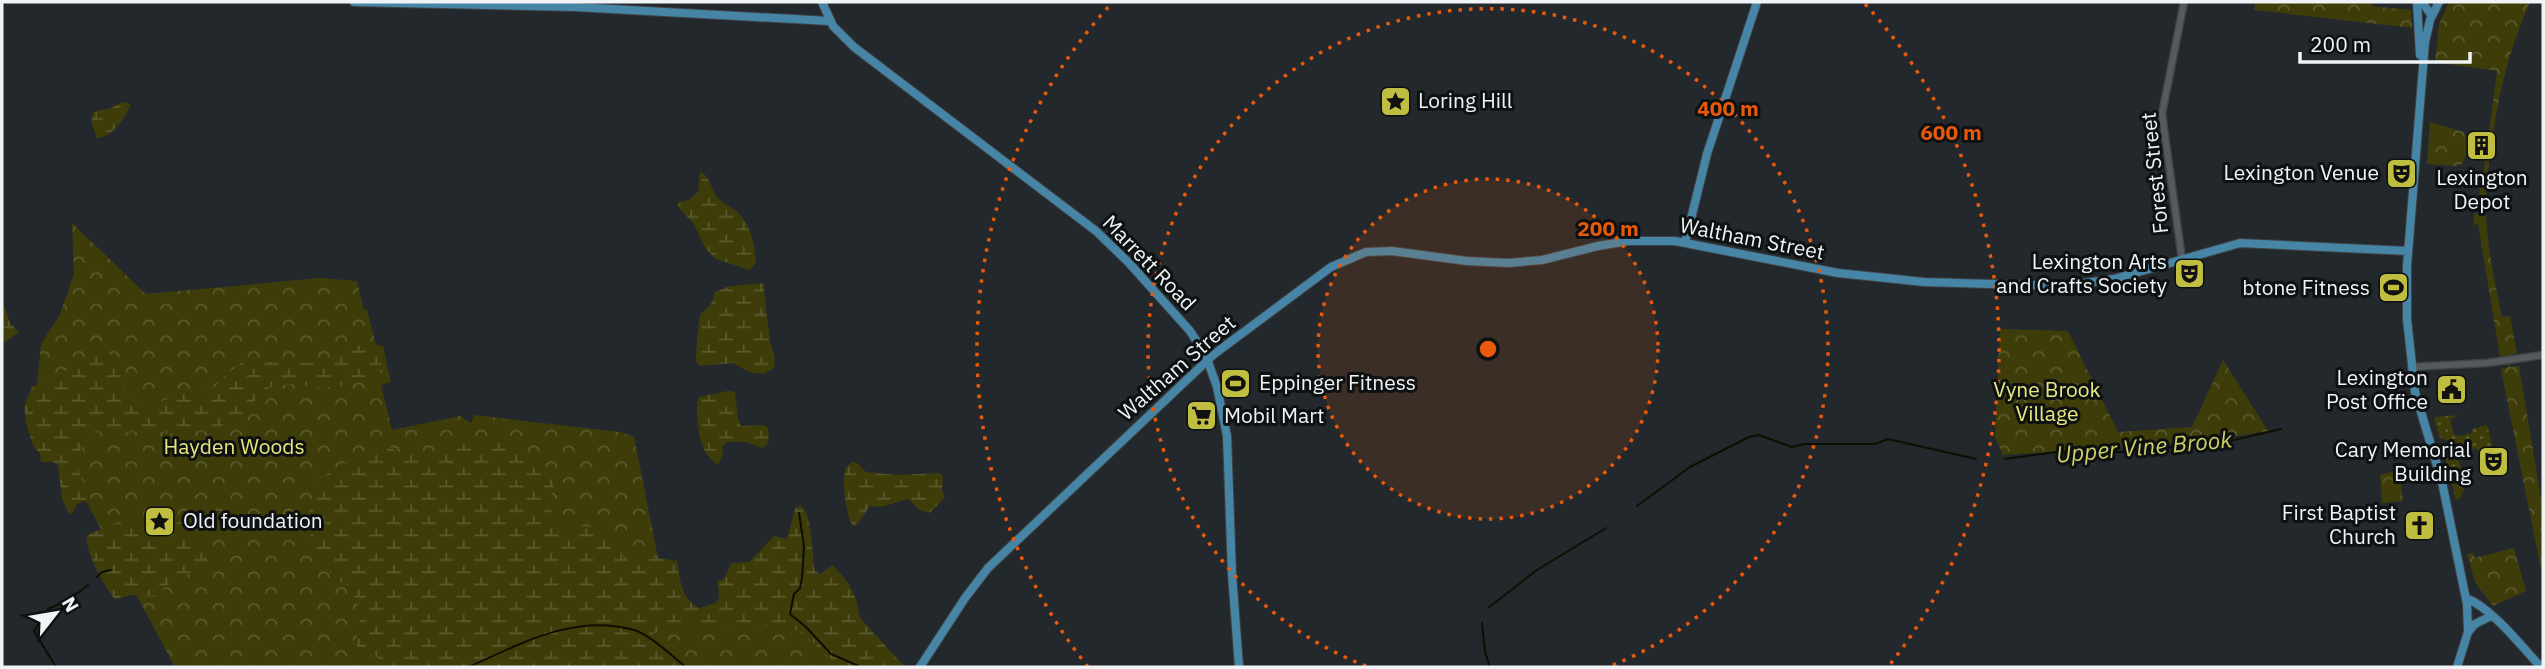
<svg xmlns="http://www.w3.org/2000/svg" width="2545" height="669" font-family="'IBM Plex Sans',sans-serif">
<defs>
<pattern id="grass-dots" width="8" height="8" patternUnits="userSpaceOnUse" patternTransform="scale(1.75)"><rect width="8" height="8" fill="#3e3d0a"/><path d="M2 2h.1M6 6h.1" fill="none" stroke="#5a5a2e" stroke-width="1.8" stroke-linecap="round"/></pattern>
<pattern id="forest-crowns" width="20" height="18" patternUnits="userSpaceOnUse" patternTransform="scale(1.75)"><rect width="20" height="18" fill="#3e3d0a"/><path d="M2 6a3 3 0 1 1 6 0M12 15a3 3 0 1 1 6 0" fill="none" stroke="#5a5a2e"/></pattern>
<pattern id="wetland-marsh" width="20" height="14" patternUnits="userSpaceOnUse" patternTransform="scale(1.75)"><rect width="20" height="14" fill="#3e3d0a"/><path d="M1 5h8M5 5V1M11 12h8M15 12V8" fill="none" stroke="#5a5a2e"/></pattern>
</defs>
<rect width="100%" height="100%" fill="#23282c"/>
<!-- grass -->
<path fill="url(#grass-dots)" d="M 2459,415 L 2450,419 L 2454,434 L 2458,436 L 2473,433 L 2472,429 L 2487,425 L 2494,451 L 2479,455 L 2477,448 L 2465,451 L 2454,442 L 2440,438 L 2434,420 L 2436,417 Z
M 2442,447 C 2463,449 2458,469 2467,483 L 2460,498 L 2456,500 Z"/>
<!-- forest -->
<path fill="url(#forest-crowns)" d="M 2255,2 L 2373,2 L 2372,6 L 2411,10 L 2412,28 L 2254,10 Z
M 2449,2 L 2530,2 C 2509,51 2500,88 2492,141 C 2488,166 2485,191 2486,216 C 2488,250 2495,284 2502,317 L 2510,316 L 2517,353 L 2509,355 L 2510,367 L 2519,366 L 2541,498 L 2543,500 L 2543,579 L 2501,369 L 2508,367 L 2506,356 L 2500,357 L 2478,224 L 2474,225 L 2474,214 L 2479,212 L 2480,176 L 2483,176 L 2497,71 L 2435,62 L 2439,24 Z
M 2430,122 L 2464,132 C 2468,141 2468,156 2462,164 L 2455,166 L 2427,164 Z
M 72,223 L 146,294 L 320,278 L 357,281 L 364,310 L 367,309 L 376,345 L 383,346 L 391,382 L 381,385 L 392,430 L 460,416 L 471,423 L 474,415 L 620,432 L 634,437 L 669,613 L 696,613 L 823,578 L 905,667 L 175,667 L 35,406 L 41,344 L 60,314 L 74,274 Z
M 2000,329 L 2068,331 L 2118,432 L 2192,427 L 2223,360 L 2268,431 L 2196,442 L 2003,455 L 1995,437 Z
M 2399,470 L 2403,501 L 2382,503 L 2380,475 Z
M 2514,548 L 2526,591 L 2493,606 L 2475,582 L 2467,554 L 2473,553 L 2475,558 Z"/>
<!-- wetland -->
<path fill="url(#wetland-marsh)" d="M 122,102 L 131,104 C 125,118 113,137 97,138 L 91,122 L 93,112 L 111,108 Z
M 700,172 C 710,175 711,190 718,198 C 723,204 730,206 736,211 C 750,222 755,245 756,262 L 750,270 L 716,259 L 705,248 L 694,224 L 678,207 L 678,202 L 689,200 L 698,192 Z
M 764,283 C 764,302 768,321 770,340 C 771,351 777,357 774,368 L 764,374 L 749,372 L 733,363 L 700,366 L 696,361 L 696,353 L 700,315 L 711,304 L 715,292 L 730,286 Z
M 2,299 L 10,323 L 19,332 L 2,344 Z
M 369,345 L 377,350 L 382,366 L 379,374 L 372,379 L 352,384 L 322,388 L 291,384 L 271,387 L 259,396 L 236,420 L 221,426 L 214,432 L 184,429 L 169,434 C 152,426 136,432 119,433 C 113,433 108,430 102,431 C 92,432 86,439 82,447 C 70,470 84,478 91,499 L 77,504 L 72,514 L 69,514 L 62,499 L 58,465 L 53,462 L 41,462 L 40,454 L 33,445 L 27,427 L 24,406 L 32,387 L 41,383 L 58,371 L 76,371 C 90,357 93,341 116,358 L 127,395 L 143,404 L 156,403 L 176,396 L 215,387 L 222,378 L 248,358 L 283,364 L 307,363 L 335,357 L 354,346 Z
M 728,391 L 735,392 L 738,418 L 741,426 L 763,425 L 768,428 L 769,441 L 763,448 L 745,442 L 727,442 L 722,447 L 723,454 L 718,465 C 697,451 698,426 697,403 L 699,397 Z
M 484,440 C 508,441 544,457 555,480 L 549,507 L 561,527 L 608,526 C 616,538 619,550 626,562 L 634,562 L 646,556 L 677,561 C 680,579 681,599 699,608 L 716,603 L 719,597 L 718,581 L 724,579 L 731,563 L 749,562 L 774,536 L 787,539 L 795,509 L 800,505 C 814,515 811,554 815,571 L 820,574 L 833,565 L 849,584 L 856,599 L 860,618 L 897,659 L 896,667 C 885,667 851,669 842,666 C 818,653 804,624 774,624 L 673,626 L 652,634 L 695,667 L 382,667 L 377,657 C 342,647 361,639 360,614 C 360,604 351,591 346,583 L 335,582 L 311,538 L 309,508 L 319,479 L 374,445 L 388,445 L 403,457 L 415,453 L 431,453 L 449,444 L 472,445 Z
M 852,462 L 857,463 L 866,472 L 896,475 L 940,473 L 943,477 L 942,490 L 945,497 L 930,513 L 920,510 L 908,499 L 881,507 L 870,506 L 856,526 L 852,525 C 846,512 842,486 845,472 C 845,467 848,465 852,462 Z
M 177,518 L 184,522 L 208,564 L 165,586 L 159,597 L 132,595 L 115,599 C 106,590 83,547 87,535 L 121,521 L 162,529 Z"/>
<g fill="none" stroke-linecap="round" stroke-linejoin="round">
<!-- stream -->
<path stroke="#0f0e00" stroke-width="2" d="M 2005,459 L 2056,452 L 2122,452 L 2226,442 L 2281,429
M 1637,506 L 1690,467 L 1749,437 L 1759,435 L 1792,447 L 1805,444 L 1875,444 L 1888,439 L 1976,459
M 799,513 L 804,546 L 802,578 L 800,588 L 794,594 L 790,614 L 806,627 L 831,654 L 861,667
M 97,577 L 102,572 L 111,570
M 1488,608 L 1537,570 L 1606,528
M 1482,623 L 1485,652 L 1490,667
M 56,667 L 34,631 L 48,609 C 59,605 79,593 88,585
M 469,667 C 520,644 575,613 634,630 C 649,634 673,657 686,667"/>
<defs>
<path id="minor" d="M 2182,259 L 2162,114 L 2184,2
M 2411,367 L 2487,363 L 2543,355"/>
<path id="major" d="M 354,2 L 575,7 L 829,21
M 822,2 L 833,26 L 854,47 L 1096,231 L 1129,263 L 1190,331 L 1206,356 L 1217,387 L 1227,436 L 1232,574 L 1239,667
M 2417,2 L 2420,55
M 2422,2 L 2432,16
M 2439,2 L 2430,20 L 2425,42 L 2407,266 L 2407,319 L 2415,392 L 2442,482 L 2467,604 L 2468,632 L 2457,667
M 1685,243 L 1707,154 L 1757,2
M 2466,598 C 2493,609 2521,646 2541,667
M 2468,632 L 2475,624 L 2491,616
M 920,667 L 965,598 L 988,568 L 1213,355 L 1331,267 L 1366,252 L 1392,251 L 1467,261 L 1508,263 L 1542,260 L 1598,246 L 1628,241 L 1675,241 L 1838,273 L 1924,282 L 2063,286 L 2114,279 L 2240,243 L 2408,251"/>
</defs>
<!-- minor casing -->
<use href="#minor" stroke="#3e4346" stroke-width="9"/>
<!-- major casing -->
<use href="#major" stroke="#3e4346" stroke-width="10"/>
<!-- minor -->
<use href="#minor" stroke="#545a5e" stroke-width="6"/>
<!-- major -->
<use href="#major" stroke="#4785a7" stroke-width="8"/>
</g>
<!-- distance rings -->
<circle cx="1488" cy="349" r="170" fill="#e8590c" fill-opacity=".12"/>
<g fill="none" stroke="#e8590c" stroke-width="3.5" stroke-dasharray="3.5 7">
<circle cx="1488" cy="349" r="170"/>
<path d="M1366 666A340 340 0 1 1 1610 666"/>
<path d="M1088 667A511 511 0 0 1 1111 4M1865 4A511 511 0 0 1 1888 667"/>
</g>
<!-- icons -->
<defs>
<symbol id="sight-square" viewBox="-11 -11 22 22"><rect x="-9" y="-9" width="18" height="18" rx="4" fill="#c0be41" stroke="#0e1112"/><path d="M0-6L1.8-2.2L6-1.7L2.9 1.2L3.7 5.4L0 3.3L-3.7 5.4L-2.9 1.2L-6-1.7L-1.8-2.2Z" fill="#111"/></symbol>
<symbol id="building-square" viewBox="-11 -11 22 22"><rect x="-9" y="-9" width="18" height="18" rx="4" fill="#c0be41" stroke="#0e1112"/><path d="M-4-6H4V6H1V3H-1V6H-4ZM-2.5-4.3h1.7v1.8h-1.7ZM.8-4.3h1.7v1.8H.8ZM-2.5-1h1.7V.8h-1.7ZM.8-1h1.7V.8H.8Z" fill="#111"/></symbol>
<symbol id="theatre-square" viewBox="-11 -11 22 22"><rect x="-9" y="-9" width="18" height="18" rx="4" fill="#c0be41" stroke="#0e1112"/><path d="M-5-5.5Q0-4 5-5.5V0Q5 5 0 6Q-5 5-5 0ZM-3.3-2.5H-1v1.5H-3.3ZM1-2.5H3.3v1.5H1ZM-2.8 1Q0 5.5 2.8 1Z" fill="#111"/></symbol>
<symbol id="stadium-square" viewBox="-11 -11 22 22"><rect x="-9" y="-9" width="18" height="18" rx="4" fill="#c0be41" stroke="#0e1112"/><path d="M0-5a6.5 5 0 1 0 0 10a6.5 5 0 1 0 0-10ZM-3.5-1.8h7v3.6h-7Z" fill="#111"/></symbol>
<symbol id="civic-square" viewBox="-11 -11 22 22"><rect x="-9" y="-9" width="18" height="18" rx="4" fill="#c0be41" stroke="#0e1112"/><path d="M-.6-6.5H3V-4.5H.6V-3L4-1V1h2V6H-6V1h2V-1L-.6-3ZM-1.2 2.5V6h2.4V2.5Z" fill="#111"/></symbol>
<symbol id="supermarket-square" viewBox="-11 -11 22 22"><rect x="-9" y="-9" width="18" height="18" rx="4" fill="#c0be41" stroke="#0e1112"/><path d="M-6-5.5h2.5l.6 2H6L4.5 2H-2.5L-4.4-4H-6ZM-1.5 3.2a1.3 1.3 0 1 0 .1 0ZM3 3.2a1.3 1.3 0 1 0 .1 0Z" fill="#111"/></symbol>
<symbol id="church-square" viewBox="-11 -11 22 22"><rect x="-9" y="-9" width="18" height="18" rx="4" fill="#c0be41" stroke="#0e1112"/><path d="M-1.2-6h2.4v3.5h3.3v2.4h-3.3V6h-2.4V-.1h-3.3v-2.4h3.3Z" fill="#111"/></symbol>
</defs>
<g fill-rule="evenodd">
<use href="#sight-square" x="1378" y="84" width="35" height="35"/>
<use href="#building-square" x="2464" y="128" width="35" height="35"/>
<use href="#theatre-square" x="2384" y="156" width="35" height="35"/>
<use href="#theatre-square" x="2172" y="256" width="35" height="35"/>
<use href="#stadium-square" x="2376" y="270" width="35" height="35"/>
<use href="#stadium-square" x="1218" y="366" width="35" height="35"/>
<use href="#civic-square" x="2434" y="372" width="35" height="35"/>
<use href="#supermarket-square" x="1184" y="398" width="35" height="35"/>
<use href="#theatre-square" x="2476" y="444" width="35" height="35"/>
<use href="#sight-square" x="142" y="504" width="35" height="35"/>
<use href="#church-square" x="2402" y="508" width="35" height="35"/>
</g>
<g text-anchor="middle" stroke-width="6" stroke-linejoin="round" paint-order="stroke">
<!-- poi labels -->
<g font-size="21" fill="#f1f4f7" stroke="#0e1112" text-anchor="end">
<text x="1418" y="108" text-anchor="start">Loring Hill</text>
<text x="2379" y="180">Lexington Venue</text>
<text x="2482" y="185" text-anchor="middle">Lexington<tspan x="2482" dy="24">Depot</tspan></text>
<text x="2167" y="269">Lexington Arts<tspan x="2167" dy="24">and Crafts Society</tspan></text>
<text x="2370" y="295">btone Fitness</text>
<text x="2428" y="385">Lexington<tspan x="2428" dy="24">Post Office</tspan></text>
<text x="1259" y="390" text-anchor="start">Eppinger Fitness</text>
<text x="1224" y="423" text-anchor="start">Mobil Mart</text>
<text x="2471" y="457">Cary Memorial<tspan x="2471" dy="24">Building</tspan></text>
<text x="2396" y="520">First Baptist<tspan x="2396" dy="24">Church</tspan></text>
<text x="183" y="528" text-anchor="start">Old foundation</text>
</g>
<!-- street labels -->
<g font-size="21" fill="#f1f4f7" stroke="#0e1112">
<text transform="translate(2155 173) rotate(-96)" y="7">Forest Street</text>
<text transform="translate(1752 239) rotate(11)" y="7">Waltham Street</text>
<text transform="translate(1149 263) rotate(46)" y="7">Marrett Road</text>
<text transform="translate(1177 368) rotate(-41)" y="7">Waltham Street</text>
</g>
<!-- park labels -->
<g font-size="21" fill="#e8e77f" stroke="#0e1112">
<text x="2047" y="397">Vyne Brook<tspan x="2047" dy="24">Village</tspan></text>
<text x="234" y="454">Hayden Woods</text>
</g>
<!-- water labels -->
<g font-size="23" font-style="italic" fill="#d0d067" stroke="#0e1112">
<text transform="translate(2144 447) rotate(-5)" y="8">Upper Vine Brook</text>
</g>
</g>
<circle cx="1488" cy="349" r="10" fill="#e8590c" stroke="#0e1112" stroke-width="3.5"/>
<g font-size="21" text-anchor="middle" font-weight="bold" fill="#e8590c" stroke="#0e1112" stroke-width="6" stroke-linejoin="round" paint-order="stroke">
<text x="1728" y="116">400 m</text>
<text x="1951" y="140">600 m</text>
<text x="1608" y="236">200 m</text>
</g>
<!-- border -->
<rect width="2545" height="669" fill="none" stroke="#f1f4f7" stroke-width="7"/>
<!-- north arrow -->
<g transform="translate(56 613) rotate(59)" stroke="#0e1112" stroke-width="5" paint-order="stroke">
<path d="M0-5L12 26L0 18L-12 26Z" fill="#f1f4f7"/>
<text y="-10" font-size="19" font-weight="bold" text-anchor="middle" fill="#f1f4f7">N</text>
</g>
<!-- scale -->
<path d="M2300 52v10h170v-10" fill="none" stroke="#f1f4f7" stroke-width="3.5"/>
<text x="2310" y="52" font-size="21" fill="#f1f4f7" stroke="#0e1112" stroke-width="5" paint-order="stroke">200 m</text>
</svg>
